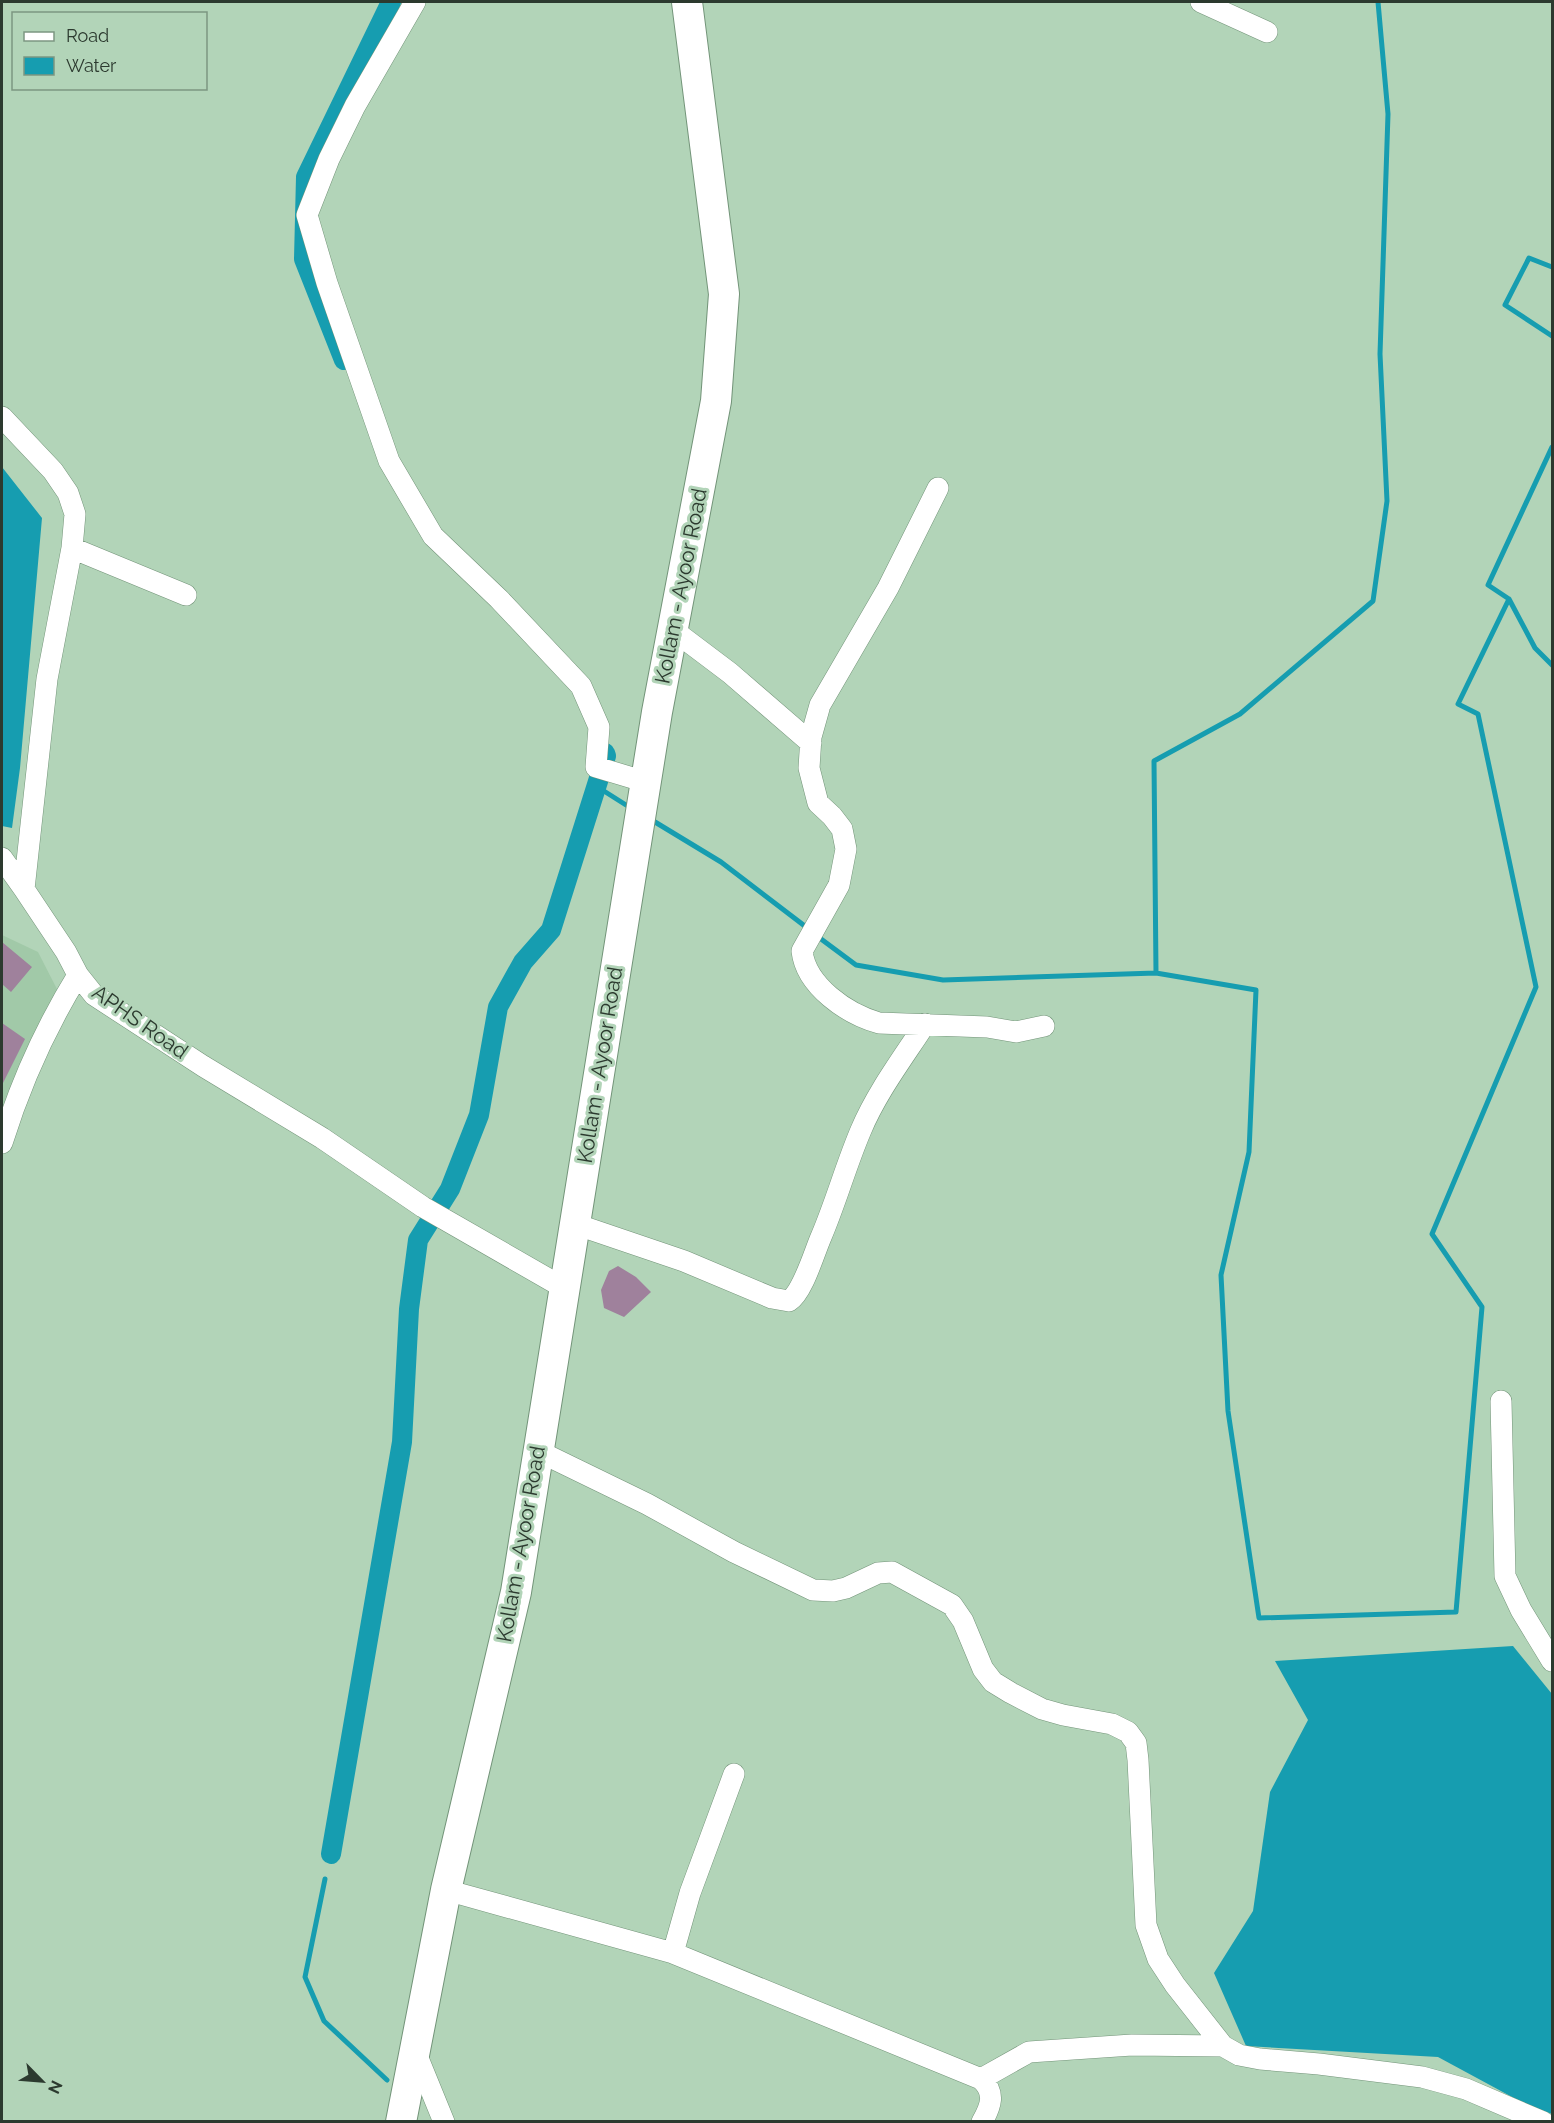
<svg xmlns="http://www.w3.org/2000/svg" width="1554" height="2123" font-family="Raleway,sans-serif">
<rect width="100%" height="100%" fill="#b2d4b8"/>
<!-- built -->
<path fill="#a1c9a8" d="M 2,935 L 38,952 L 60,995 L 2,1114 Z"/>
<!-- water -->
<path fill="#169db0" d="M 2,467 L 42,518 L 20,768 L 12,828 L 2,826 Z
M 1513,1646 L 1552,1694 L 1552,2114 L 1525,2104 L 1438,2057 L 1246,2046 L 1214,1973 L 1253,1911 L 1270,1792 L 1308,1720 L 1275,1661 Z"/>
<g fill="none" stroke-linecap="round" stroke-linejoin="round">
<!-- stream -->
<path stroke="#169db0" stroke-width="5" d="M 1552,267 L 1529,258 L 1505,305 L 1552,336
M 1509,599 L 1535,648 L 1552,665
M 596,786 L 626,805
M 655,822 L 721,862 L 810,930
M 817,936 L 856,965 L 943,980 L 1156,973 L 1256,990 L 1249,1152 L 1221,1275 L 1228,1411 L 1259,1618 L 1456,1612 L 1482,1307 L 1432,1234 L 1536,987 L 1478,714 L 1458,704 L 1509,599 L 1488,585 L 1552,447
M 1156,973 L 1154,761 L 1240,714 L 1373,601 L 1387,501 L 1380,354 L 1388,114 L 1378,2
M 325,1879 L 305,1977 L 324,2021 L 387,2080"/>
<!-- canal -->
<path stroke="#169db0" stroke-width="20" d="M 344,360 L 304,259 L 306,177 L 391,2
M 331,1854 L 402,1442 L 409,1309 L 418,1240 L 450,1189 L 479,1115 L 498,1007 L 523,962 L 551,930 L 606,756 L 605,753"/>
</g>
<!-- building -->
<path fill="#9f819c" d="M 2,942 L 32,967 L 11,992 L 2,984 Z
M 2,1023 L 25,1039 L 2,1085 Z
M 618,1266 L 636,1277 L 651,1292 L 624,1317 L 604,1308 L 601,1290 L 609,1271 Z"/>
<g fill="none" stroke-linecap="round" stroke-linejoin="round">
<defs>
<path id="minor" d="M 415,2 L 355,106 L 329,159 L 307,215 L 327,283 L 389,461 L 433,536 L 499,599 L 581,686 L 599,727 L 596,767 L 646,782
M 1201,2 L 1267,32
M 2,417 L 53,471 L 68,493 L 75,514 L 72,548 L 47,679 L 24,889 L 66,952 L 78,975 L 94,995 L 203,1066 L 322,1138 L 423,1207 L 564,1288
M 938,488 L 888,588 L 820,705 L 811,737 L 809,768 L 818,803 L 832,816 L 842,829 L 846,849 L 839,885 L 802,951 C 806,986 847,1014 879,1023 L 987,1027 L 1016,1032 L 1044,1026
M 72,548 L 186,595
M 673,630 L 730,673 L 811,743
M 2,858 L 24,889
M 2,1143 C 20,1085 46,1027 78,975
M 575,1224 L 684,1261 L 772,1298 L 789,1301 C 803,1292 814,1253 821,1237 C 836,1202 846,1165 861,1130 C 877,1092 903,1058 925,1024
M 1501,1401 L 1505,1576 L 1521,1610 L 1552,1661
M 538,1451 L 647,1504 L 734,1552 L 813,1590 L 833,1591 L 846,1588 L 878,1573 L 892,1572 L 952,1605 L 963,1621 L 983,1669 L 993,1682 L 1011,1693 L 1042,1709 L 1063,1715 L 1112,1724 L 1128,1732 L 1136,1743 L 1138,1760 L 1146,1925 L 1158,1959 L 1175,1985 L 1223,2046 L 1239,2055 L 1260,2059 L 1319,2064 L 1422,2077 L 1466,2089 L 1543,2122
M 446,1890 L 673,1953 L 981,2079 C 996,2093 991,2106 982,2122
M 673,1953 L 690,1893 L 734,1774
M 415,2051 L 444,2122
M 981,2079 L 1029,2052 L 1132,2045 L 1223,2046"/>
<path id="secondary" d="M 401,2122 L 446,1890 L 516,1592 L 657,712 L 716,401 L 724,294 L 687,2"/>
</defs>
<!-- minor casing -->
<use href="#minor" stroke="#739479" stroke-width="22"/>
<!-- secondary casing -->
<use href="#secondary" stroke="#739479" stroke-width="32"/>
<!-- minor -->
<use href="#minor" stroke="#fff" stroke-width="21"/>
<!-- secondary -->
<use href="#secondary" stroke="#fff" stroke-width="30"/>
</g>
<g text-anchor="middle" stroke-width="6" stroke-linejoin="round" paint-order="stroke">
<!-- street labels -->
<g font-size="21" fill="#2c3a2f" stroke="#b2d4b8">
<text transform="translate(681 586) rotate(-79)" y="7">Kollam - Ayoor Road</text>
<text transform="translate(140 1022) rotate(35)" y="7">APHS Road</text>
<text transform="translate(600 1065) rotate(-81)" y="7">Kollam - Ayoor Road</text>
<text transform="translate(521 1544) rotate(-80)" y="7">Kollam - Ayoor Road</text>
</g>
</g>
<!-- border -->
<rect width="1554" height="2123" fill="none" stroke="#2c3a2f" stroke-width="6"/>
<!-- legend -->
<rect x="12" y="12" width="195" height="78" fill="#b2d4b8" stroke="#7c9681" stroke-width="1.5"/>
<rect x="24" y="32" width="30" height="9" fill="#ffffff" stroke="#7c9681" stroke-width="1.5"/>
<text x="66" y="42" font-size="18" fill="#2c3a2f">Road</text>
<rect x="24" y="57" width="30" height="18" fill="#169db0" stroke="#7c9681" stroke-width="1.5"/>
<text x="66" y="72" font-size="18" fill="#2c3a2f">Water</text>
<!-- north arrow -->
<g transform="translate(42 2081) rotate(115)" stroke="#b2d4b8" stroke-width="4.5" paint-order="stroke">
<path d="M0-4.5L10 22L0 15L-10 22Z" fill="#2c3a2f"/>
<text y="-9" font-size="16" font-weight="bold" text-anchor="middle" fill="#2c3a2f">N</text>
</g>
</svg>
